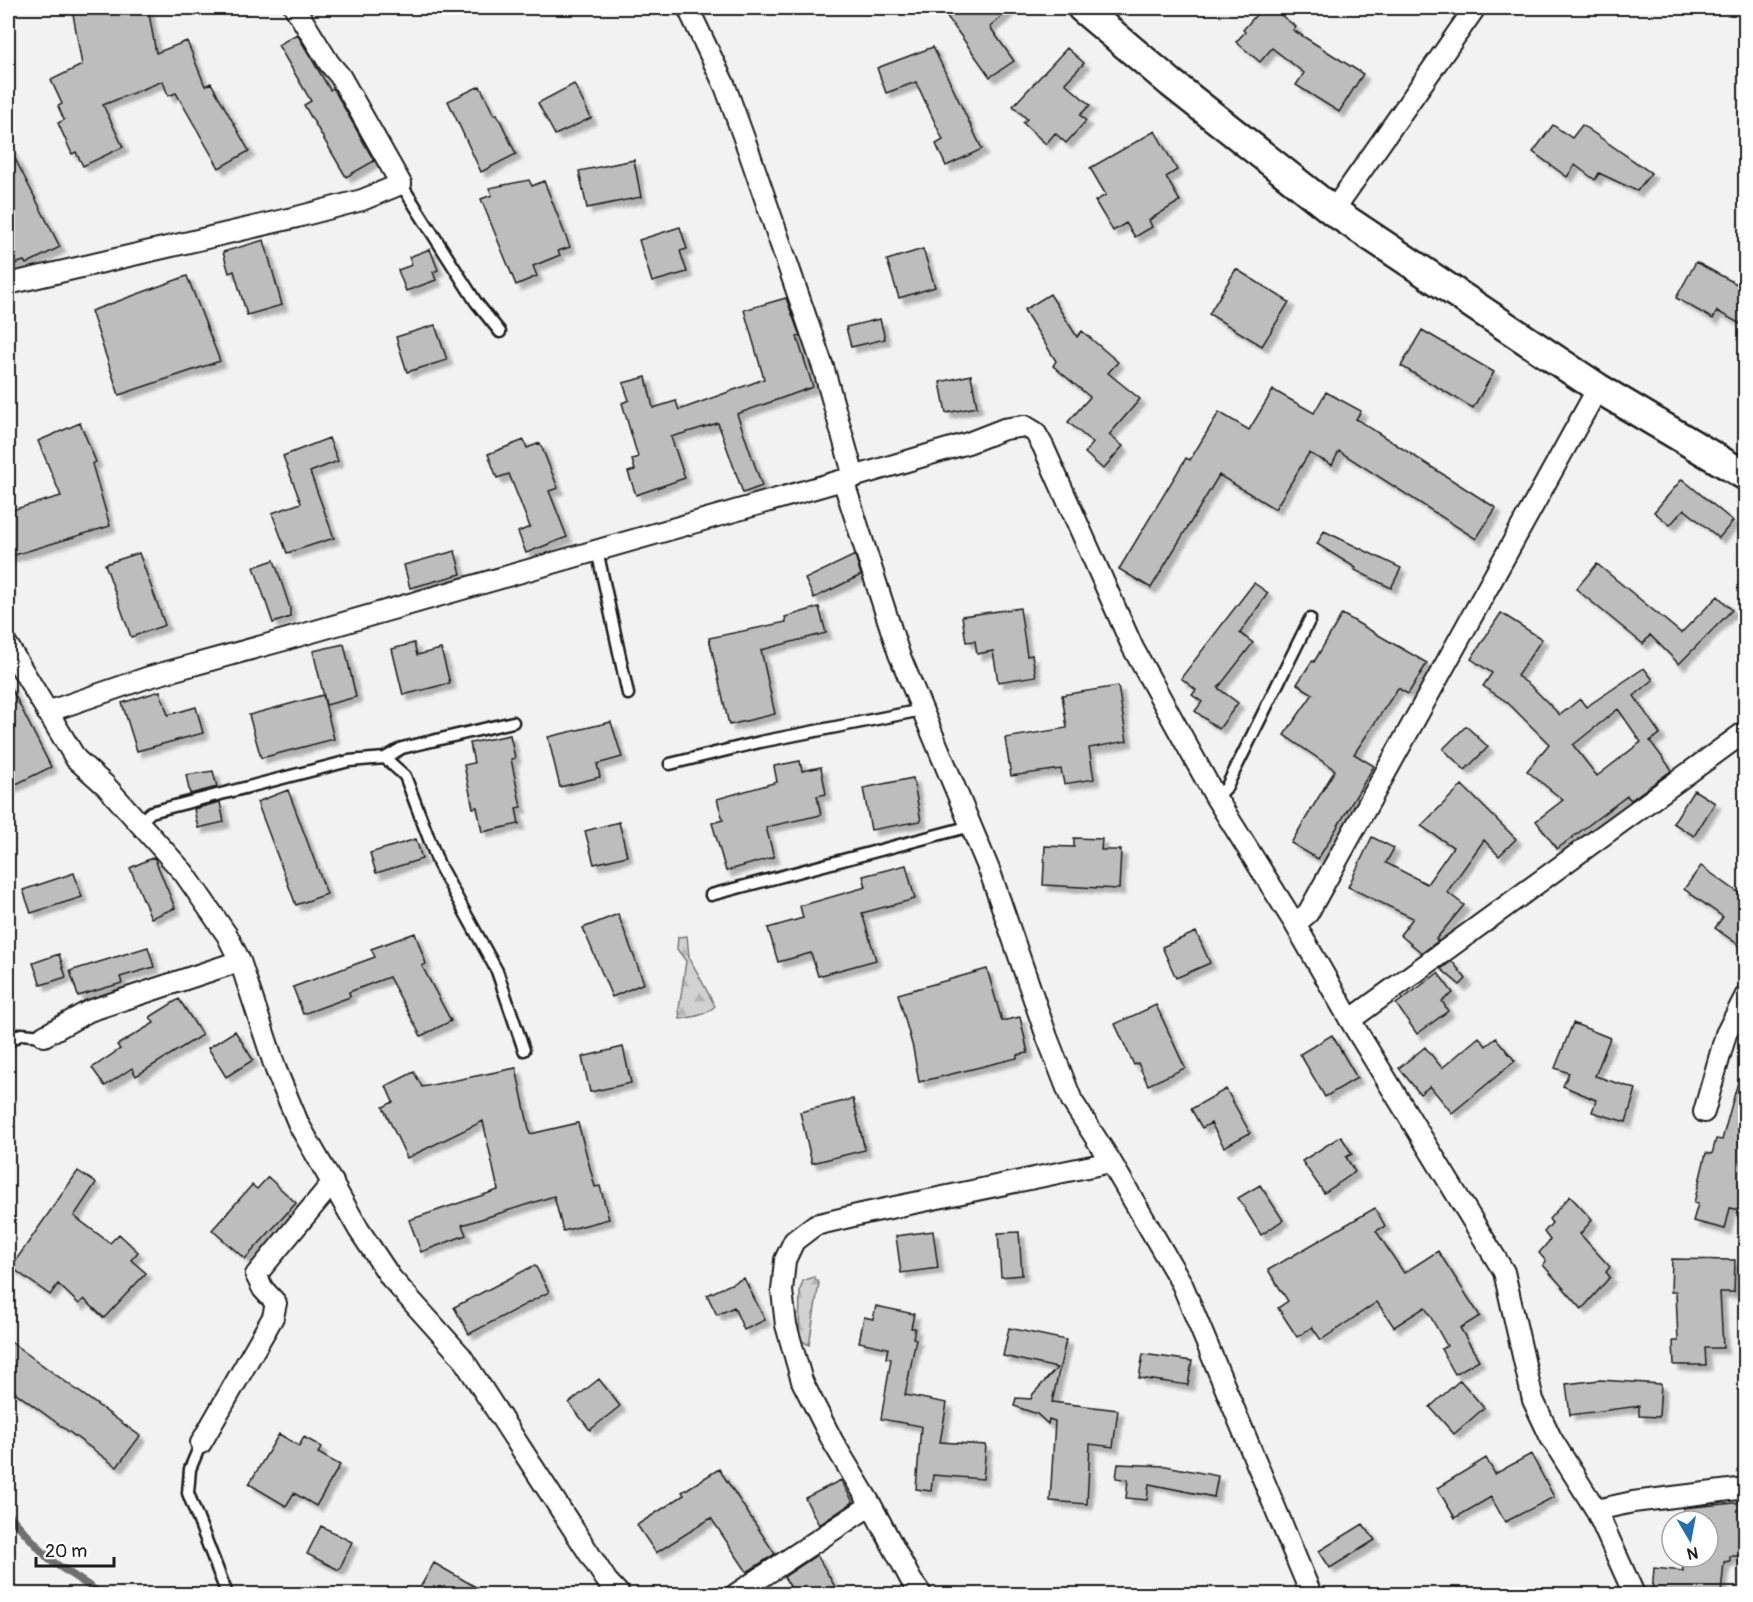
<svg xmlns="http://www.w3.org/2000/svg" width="1753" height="1602" font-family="Pangolin,sans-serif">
<defs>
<pattern id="forest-firs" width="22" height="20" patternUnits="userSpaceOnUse" patternTransform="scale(1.5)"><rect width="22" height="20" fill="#d2d2d2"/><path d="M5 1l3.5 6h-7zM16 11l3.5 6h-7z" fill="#b4b4b4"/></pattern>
<filter id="shadow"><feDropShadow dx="5.5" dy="5.5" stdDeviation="1.5" flood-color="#0004"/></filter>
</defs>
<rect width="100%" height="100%" fill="#f2f2f2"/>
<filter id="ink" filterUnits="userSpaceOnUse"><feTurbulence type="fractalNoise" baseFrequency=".0167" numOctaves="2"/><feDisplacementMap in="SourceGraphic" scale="12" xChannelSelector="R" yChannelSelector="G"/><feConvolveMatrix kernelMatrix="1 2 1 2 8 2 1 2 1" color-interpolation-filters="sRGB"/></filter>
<g filter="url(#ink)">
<!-- forest -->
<path fill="url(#forest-firs)" stroke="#777" stroke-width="1.5" d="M 687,936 L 689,957 L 715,1006 C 705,1016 693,1017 680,1019 L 679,1009 L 686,961 L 677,949 L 678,937 Z
M 814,1277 L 819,1283 L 809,1345 L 799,1339 L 800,1290 L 803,1281 Z"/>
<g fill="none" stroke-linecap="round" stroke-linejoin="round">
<!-- stream -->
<path stroke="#707070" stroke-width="8" d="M 8,1514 L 50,1560 L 101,1594"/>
</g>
<!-- building -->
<path fill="#bdbdbd" stroke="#1c1c1c" stroke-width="1.5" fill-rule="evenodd" filter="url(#shadow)" d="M 109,8 L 148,8 L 156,53 L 187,41 L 205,86 L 211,83 L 249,151 L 219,168 L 176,93 L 168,96 L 163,81 L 103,105 L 123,147 L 83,166 L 76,152 L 72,154 L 58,123 L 64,120 L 58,106 L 62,104 L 51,80 L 82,65 L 73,14 Z
M 941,8 L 1011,8 L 990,27 L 1014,61 L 990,77 Z
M 1262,8 L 1272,8 L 1296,27 L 1293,30 L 1363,74 L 1339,112 L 1296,85 L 1304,73 L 1272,48 L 1260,62 L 1236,42 L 1245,32 L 1243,30 Z
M 297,34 L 330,90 L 333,88 L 374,161 L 346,177 L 304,105 L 311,101 L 278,45 Z
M 933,47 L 982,149 L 946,166 L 936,144 L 943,140 L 916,82 L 886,93 L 877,68 Z
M 1067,48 L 1084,63 L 1065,83 L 1090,105 L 1080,115 L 1086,121 L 1066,143 L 1055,133 L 1046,144 L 1023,123 L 1027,119 L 1013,106 Z
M 574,84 L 591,118 L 555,135 L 538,103 Z
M 480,86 L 494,115 L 497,114 L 516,154 L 481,172 L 448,101 Z
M 1553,125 L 1572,138 L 1582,125 L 1651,173 L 1637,191 L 1599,173 L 1595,180 L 1575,165 L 1567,177 L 1533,152 Z
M 1155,131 L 1177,170 L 1166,177 L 1180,201 L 1149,220 L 1152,227 L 1135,237 L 1126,223 L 1113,231 L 1095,201 L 1106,195 L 1090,168 Z
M 8,145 L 60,247 L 26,264 L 24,261 L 8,266 Z
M 634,160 L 641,197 L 587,208 L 579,171 Z
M 529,180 L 532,186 L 544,181 L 570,247 L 558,251 L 560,255 L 533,266 L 537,276 L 516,285 L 481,199 L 492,195 L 489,188 Z
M 680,227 L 687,249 L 680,251 L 687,272 L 652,282 L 639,240 Z
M 264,240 L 282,305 L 247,315 L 234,271 L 229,273 L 223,252 Z
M 430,249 L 438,270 L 433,272 L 436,280 L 406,291 L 398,270 L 412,265 L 409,257 Z
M 923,249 L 935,287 L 899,298 L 887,260 Z
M 1696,262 L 1746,289 L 1746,327 L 1717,311 L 1713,319 L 1676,298 Z
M 1236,269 L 1289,302 L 1262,346 L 1209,314 Z
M 187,276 L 220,361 L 119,395 L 91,311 Z
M 1050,294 L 1077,337 L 1082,331 L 1118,362 L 1108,373 L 1140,399 L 1109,435 L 1123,446 L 1103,469 L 1085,453 L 1093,443 L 1068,422 L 1090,397 L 1053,366 L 1056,361 L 1024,310 Z
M 786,298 L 800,336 L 797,337 L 813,387 L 737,414 L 762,486 L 743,493 L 718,423 L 671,437 L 685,478 L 636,495 L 628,472 L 635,470 L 632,460 L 638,457 L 622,403 L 629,400 L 623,383 L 646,377 L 653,408 L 676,401 L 679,410 L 764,379 L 744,310 Z
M 880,319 L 885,339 L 851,347 L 846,327 Z
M 435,325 L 447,360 L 407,372 L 396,337 Z
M 1422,330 L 1494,372 L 1473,408 L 1401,366 Z
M 971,375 L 977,407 L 946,413 L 940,382 Z
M 1273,390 L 1314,413 L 1326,392 L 1361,411 L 1356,419 L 1496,508 L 1476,539 L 1339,451 L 1332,465 L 1309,453 L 1275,509 L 1219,475 L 1151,588 L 1119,569 L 1186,458 L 1190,460 L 1219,412 L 1249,430 Z
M 80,423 L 96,462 L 92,464 L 110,526 L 8,557 L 8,511 L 61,496 L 38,441 Z
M 329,438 L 338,461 L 310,472 L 334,538 L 287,553 L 272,513 L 301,503 L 283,456 Z
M 524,440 L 527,448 L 540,443 L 558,488 L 549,491 L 567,537 L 526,553 L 518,532 L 530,527 L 509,474 L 497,478 L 488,454 Z
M 1682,479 L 1733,521 L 1719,538 L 1684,509 L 1670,525 L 1654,512 Z
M 1324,531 L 1401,568 L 1391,588 L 1355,570 L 1356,568 L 1317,544 Z
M 455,551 L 461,574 L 410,588 L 404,565 Z
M 139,553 L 165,625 L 131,637 L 105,564 Z
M 855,555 L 861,575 L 814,598 L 805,579 Z
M 274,560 L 290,608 L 290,617 L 273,623 L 254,567 Z
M 1597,564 L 1681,633 L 1718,596 L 1732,610 L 1679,664 L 1650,635 L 1643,644 L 1576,589 Z
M 1254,583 L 1268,593 L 1240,633 L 1253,643 L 1218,688 L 1238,703 L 1219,729 L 1195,711 L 1202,702 L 1192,695 L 1196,690 L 1181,678 Z
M 819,607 L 826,633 L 761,650 L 775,714 L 729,725 L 709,638 L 786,622 L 785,617 Z
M 1020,608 L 1027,656 L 1032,655 L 1036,676 L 998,682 L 993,651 L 977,654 L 975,641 L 966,642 L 962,616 Z
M 1501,613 L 1542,639 L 1517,676 L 1530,685 L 1560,715 L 1580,699 L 1586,707 L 1644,668 L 1653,680 L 1634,696 L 1660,734 L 1650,741 L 1672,770 L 1631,800 L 1627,796 L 1557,849 L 1536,821 L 1563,800 L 1527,771 L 1549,744 L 1507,702 L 1483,686 L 1492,673 L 1471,659 ZM 1618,709 L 1641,742 L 1597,776 L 1573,745 Z
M 1342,614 L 1427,663 L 1408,694 L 1398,688 L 1354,754 L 1374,766 L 1318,859 L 1291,843 L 1335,770 L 1284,735 L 1313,694 L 1297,684 L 1312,661 L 1314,662 Z
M 414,643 L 417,655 L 441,649 L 450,683 L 403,695 L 392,649 Z
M 344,644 L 356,697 L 326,705 L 313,651 Z
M 8,682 L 51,767 L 8,788 Z
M 1118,686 L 1127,741 L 1089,748 L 1094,779 L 1064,784 L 1061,769 L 1011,776 L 1005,738 L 1067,728 L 1062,695 Z
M 160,691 L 168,715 L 196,707 L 203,733 L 137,751 L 122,703 Z
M 323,695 L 334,739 L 261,758 L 249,715 Z
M 611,722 L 622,757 L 597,764 L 600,777 L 560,787 L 548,737 Z
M 1466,726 L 1488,747 L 1465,770 L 1443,749 Z
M 510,735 L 515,758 L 511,759 L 521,807 L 516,808 L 519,824 L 482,832 L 477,807 L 473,808 L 464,765 L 474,763 L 470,743 Z
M 800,761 L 802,771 L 821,767 L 826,794 L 817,796 L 821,815 L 766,827 L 774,857 L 726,871 L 712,823 L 723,820 L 717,799 L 777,782 L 774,766 Z
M 213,771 L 217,787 L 190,794 L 186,775 Z
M 913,778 L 921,821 L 871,830 L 863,788 Z
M 1462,785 L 1516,839 L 1499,856 L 1484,840 L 1447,892 L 1464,905 L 1436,939 L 1438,941 L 1422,953 L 1400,935 L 1413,918 L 1348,887 L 1372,837 L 1394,848 L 1386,863 L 1427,884 L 1453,847 L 1421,826 Z
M 288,790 L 327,894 L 296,905 L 257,802 Z
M 1694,790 L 1715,803 L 1694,836 L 1673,823 Z
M 220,802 L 224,822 L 198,828 L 194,809 Z
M 619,822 L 627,856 L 594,864 L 585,831 Z
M 1074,838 L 1102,839 L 1101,850 L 1121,850 L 1119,889 L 1043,885 L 1045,846 L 1074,847 Z
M 416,839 L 422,859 L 376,873 L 370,853 Z
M 154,857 L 175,908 L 151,918 L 130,868 Z
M 906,865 L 915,899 L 862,913 L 876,960 L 818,976 L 811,953 L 778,962 L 768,928 L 803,918 L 800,906 L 866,887 L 863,876 Z
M 1701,866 L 1739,893 L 1746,884 L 1746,950 L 1715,928 L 1723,917 L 1684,889 Z
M 74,873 L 82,897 L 31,913 L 23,890 Z
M 618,914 L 644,983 L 612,997 L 583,928 Z
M 1196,932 L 1210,963 L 1176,978 L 1162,947 Z
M 415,933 L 426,964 L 422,966 L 451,1021 L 421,1036 L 389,977 L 349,992 L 350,997 L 303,1014 L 293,987 L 375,957 L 371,949 Z
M 148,947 L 154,967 L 120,977 L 122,983 L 78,996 L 70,971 Z
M 59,954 L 66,977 L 41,985 L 33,963 Z
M 1452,961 L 1466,979 L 1460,985 L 1441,969 Z
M 987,969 L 1002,1021 L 1020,1017 L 1028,1053 L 1017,1055 L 1017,1058 L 919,1082 L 913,1048 L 898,994 Z
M 1438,973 L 1453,993 L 1442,1001 L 1448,1011 L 1417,1034 L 1396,1004 Z
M 179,999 L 202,1035 L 136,1076 L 132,1068 L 105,1086 L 92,1068 L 120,1049 L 117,1045 L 154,1023 L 150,1017 Z
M 1156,1005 L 1185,1068 L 1148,1085 L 1138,1063 L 1134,1065 L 1115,1024 Z
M 1573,1023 L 1610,1038 L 1595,1076 L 1636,1089 L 1626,1122 L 1592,1112 L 1596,1100 L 1563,1086 L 1569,1073 L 1555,1068 Z
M 235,1031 L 253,1060 L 226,1077 L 208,1048 Z
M 1332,1035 L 1357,1078 L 1325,1097 L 1300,1054 Z
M 1479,1037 L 1486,1046 L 1496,1038 L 1515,1061 L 1452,1113 L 1430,1086 L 1420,1094 L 1399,1068 L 1425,1047 L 1442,1068 Z
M 623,1047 L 631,1083 L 590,1092 L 582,1057 Z
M 516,1068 L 530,1134 L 578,1123 L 595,1187 L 600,1186 L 609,1219 L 563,1231 L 554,1196 L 462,1225 L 466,1235 L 421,1252 L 409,1220 L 498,1190 L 483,1121 L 407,1158 L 383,1107 L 393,1102 L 386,1086 L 414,1072 L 422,1087 Z
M 1739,1078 L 1746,1079 L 1746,1196 L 1742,1208 L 1740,1208 L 1739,1210 L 1730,1208 L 1725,1229 L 1693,1221 L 1698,1204 L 1694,1203 L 1706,1153 L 1712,1154 L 1716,1139 L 1722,1140 Z
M 1226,1089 L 1250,1133 L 1224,1147 L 1211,1123 L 1202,1128 L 1191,1109 Z
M 853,1099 L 865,1150 L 812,1163 L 800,1112 Z
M 1341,1136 L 1352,1154 L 1346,1157 L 1355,1172 L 1324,1193 L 1302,1161 Z
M 78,1171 L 96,1183 L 74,1216 L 110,1243 L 119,1234 L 138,1252 L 131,1260 L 146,1273 L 104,1318 L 84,1299 L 79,1304 L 58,1284 L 50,1295 L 11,1267 Z
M 268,1177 L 296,1203 L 245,1259 L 212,1230 L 252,1185 L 257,1189 Z
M 1260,1185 L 1283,1220 L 1261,1235 L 1238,1198 Z
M 1570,1196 L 1592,1220 L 1580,1234 L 1610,1267 L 1606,1272 L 1610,1277 L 1582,1309 L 1543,1265 L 1546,1261 L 1539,1253 L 1550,1240 L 1544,1232 L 1552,1223 L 1549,1219 Z
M 1375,1208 L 1385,1226 L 1376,1231 L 1404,1273 L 1438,1251 L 1480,1316 L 1460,1328 L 1479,1360 L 1455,1374 L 1441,1349 L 1447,1346 L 1425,1307 L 1394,1327 L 1377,1302 L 1321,1340 L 1312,1327 L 1297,1337 L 1278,1308 L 1288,1301 L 1268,1270 Z
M 933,1231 L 938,1268 L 901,1273 L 896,1236 Z
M 1019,1232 L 1022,1275 L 1001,1277 L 998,1233 Z
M 1672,1259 L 1735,1260 L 1734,1292 L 1720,1292 L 1723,1348 L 1705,1348 L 1706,1365 L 1674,1365 L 1673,1341 L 1678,1341 L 1676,1292 L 1671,1292 Z
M 535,1265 L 549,1292 L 469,1334 L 454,1307 Z
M 744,1278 L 765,1320 L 744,1330 L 734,1307 L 717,1315 L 707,1295 Z
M 876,1306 L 914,1314 L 911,1328 L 915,1328 L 913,1338 L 916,1339 L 905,1395 L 947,1403 L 940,1442 L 986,1445 L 983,1479 L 933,1475 L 931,1491 L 916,1489 L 921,1426 L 881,1419 L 891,1359 L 886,1358 L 888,1348 L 859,1342 L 864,1317 L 873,1319 Z
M 1009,1328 L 1066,1340 L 1052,1402 L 1118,1410 L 1113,1447 L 1090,1444 L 1087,1504 L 1050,1501 L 1055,1421 L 1049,1419 L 1048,1424 L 1037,1414 L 1014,1406 L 1016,1398 L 1031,1399 L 1033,1394 L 1057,1368 L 1003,1356 Z
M 8,1340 L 140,1436 L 117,1467 L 8,1387 Z
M 1143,1354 L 1192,1361 L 1188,1385 L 1139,1378 Z
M 599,1379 L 620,1406 L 590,1430 L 569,1403 Z
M 1460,1380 L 1484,1408 L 1454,1434 L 1430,1407 Z
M 1600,1380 L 1661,1384 L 1659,1417 L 1639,1416 L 1639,1406 L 1570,1415 L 1566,1384 Z
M 279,1434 L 299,1446 L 304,1437 L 322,1447 L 318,1453 L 340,1465 L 316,1506 L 294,1493 L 286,1506 L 249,1484 Z
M 1531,1454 L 1554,1497 L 1505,1522 L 1491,1497 L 1455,1518 L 1437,1488 L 1486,1458 L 1495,1474 Z
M 1118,1464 L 1166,1466 L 1218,1476 L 1214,1497 L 1149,1484 L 1147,1500 L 1126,1498 L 1128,1480 L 1116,1478 Z
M 719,1469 L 775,1554 L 747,1572 L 711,1518 L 656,1553 L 637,1525 L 684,1495 L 682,1492 Z
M 841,1480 L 853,1502 L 819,1525 L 805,1498 Z
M 1735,1503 L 1746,1503 L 1746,1556 L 1730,1556 L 1730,1561 L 1724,1562 L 1721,1594 L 1652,1594 L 1654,1568 L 1683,1571 L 1682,1557 L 1708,1557 L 1708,1521 L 1679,1521 L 1679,1515 L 1684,1514 L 1683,1508 Z
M 1363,1524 L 1375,1540 L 1330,1568 L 1319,1551 Z
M 321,1526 L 352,1542 L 339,1570 L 307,1554 Z
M 817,1555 L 839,1594 L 795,1594 L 784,1577 Z
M 434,1563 L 488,1594 L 436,1594 L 421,1586 Z"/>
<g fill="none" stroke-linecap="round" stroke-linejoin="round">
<defs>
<path id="lane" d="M 401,184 L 476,302 L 500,332
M 597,550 L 628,694
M 385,758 L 405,776 L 439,865 L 497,971 L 524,1050
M 670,764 L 760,742 L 922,710
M 1216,798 L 1226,788 L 1310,619
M 140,822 L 151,812 L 349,761 L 385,758 L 402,748 L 513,722
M 711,895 L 971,826
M 8,1042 L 21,1034 L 44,1036
M 201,1443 L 190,1469 L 188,1493 L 227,1594"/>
<path id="street" d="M 688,8 L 725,86 L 749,152 L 824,370 L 854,477
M 1333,211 L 1475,8
M 8,284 L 297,217 L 362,200 L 401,184 L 340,76 L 329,63 L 295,8
M 843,480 L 899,654 L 990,872 L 1047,1037 L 1072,1101 L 1111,1162 L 1182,1284 L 1311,1594
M 8,646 L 76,759 L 105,785 L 184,873 L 227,935 L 240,961 L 276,1070 L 299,1125 L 359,1230 L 391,1278 L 461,1356 L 607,1581 L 619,1594
M 47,712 L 149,677 L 284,640 L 843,480 L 968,443 L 1004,429 L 1025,426 L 1035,432 L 1043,446 L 1133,648 L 1216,798 L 1295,924 L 1350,1020 L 1504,1272 L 1533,1400 L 1551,1438 L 1596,1510 L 1634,1594
M 1295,924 L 1308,913 L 1598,388
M 1350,1020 L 1746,731
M 44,1036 L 89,1011 L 240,961
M 1704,1112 L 1726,1034 L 1746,995
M 201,1443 L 273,1317 L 276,1303 L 263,1289 L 256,1275 L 333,1182
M 1596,1510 L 1633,1502 L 1746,1488
M 736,1594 L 871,1505
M 921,1594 L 911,1580 L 871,1505 L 833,1442 L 802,1381 L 786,1325 L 782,1291 L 785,1260 L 794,1241 L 815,1225 L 866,1213 L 1111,1162"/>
<path id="secondary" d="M 1082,8 L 1171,83 L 1333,211 L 1598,388 L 1746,476"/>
</defs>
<!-- lane casing -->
<use href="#lane" stroke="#1c1c1c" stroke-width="15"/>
<!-- street casing -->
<use href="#street" stroke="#1c1c1c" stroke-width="24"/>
<!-- secondary casing -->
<use href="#secondary" stroke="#1c1c1c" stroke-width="33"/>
<!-- lane -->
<use href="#lane" stroke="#fff" stroke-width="10"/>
<!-- street -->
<use href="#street" stroke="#fff" stroke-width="20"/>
<!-- secondary -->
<use href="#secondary" stroke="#fff" stroke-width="28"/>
</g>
</g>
<!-- margin -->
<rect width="1753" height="1602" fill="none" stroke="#fff" stroke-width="30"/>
<rect x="15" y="15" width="1723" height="1572" fill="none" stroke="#1c1c1c" stroke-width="2" filter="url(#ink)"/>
<!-- north arrow -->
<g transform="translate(1690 1539) rotate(170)"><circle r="28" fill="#ffffff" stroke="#a4a4a4" stroke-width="1.5"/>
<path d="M0-4.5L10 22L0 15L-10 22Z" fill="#1f6fb2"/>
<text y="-9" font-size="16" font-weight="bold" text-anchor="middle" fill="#1c1c1c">N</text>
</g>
<!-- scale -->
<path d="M36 1557v9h78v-9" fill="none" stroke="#1c1c1c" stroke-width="3"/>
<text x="45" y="1557" font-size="18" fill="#1c1c1c" stroke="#ffffff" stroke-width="4.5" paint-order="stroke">20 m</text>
</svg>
